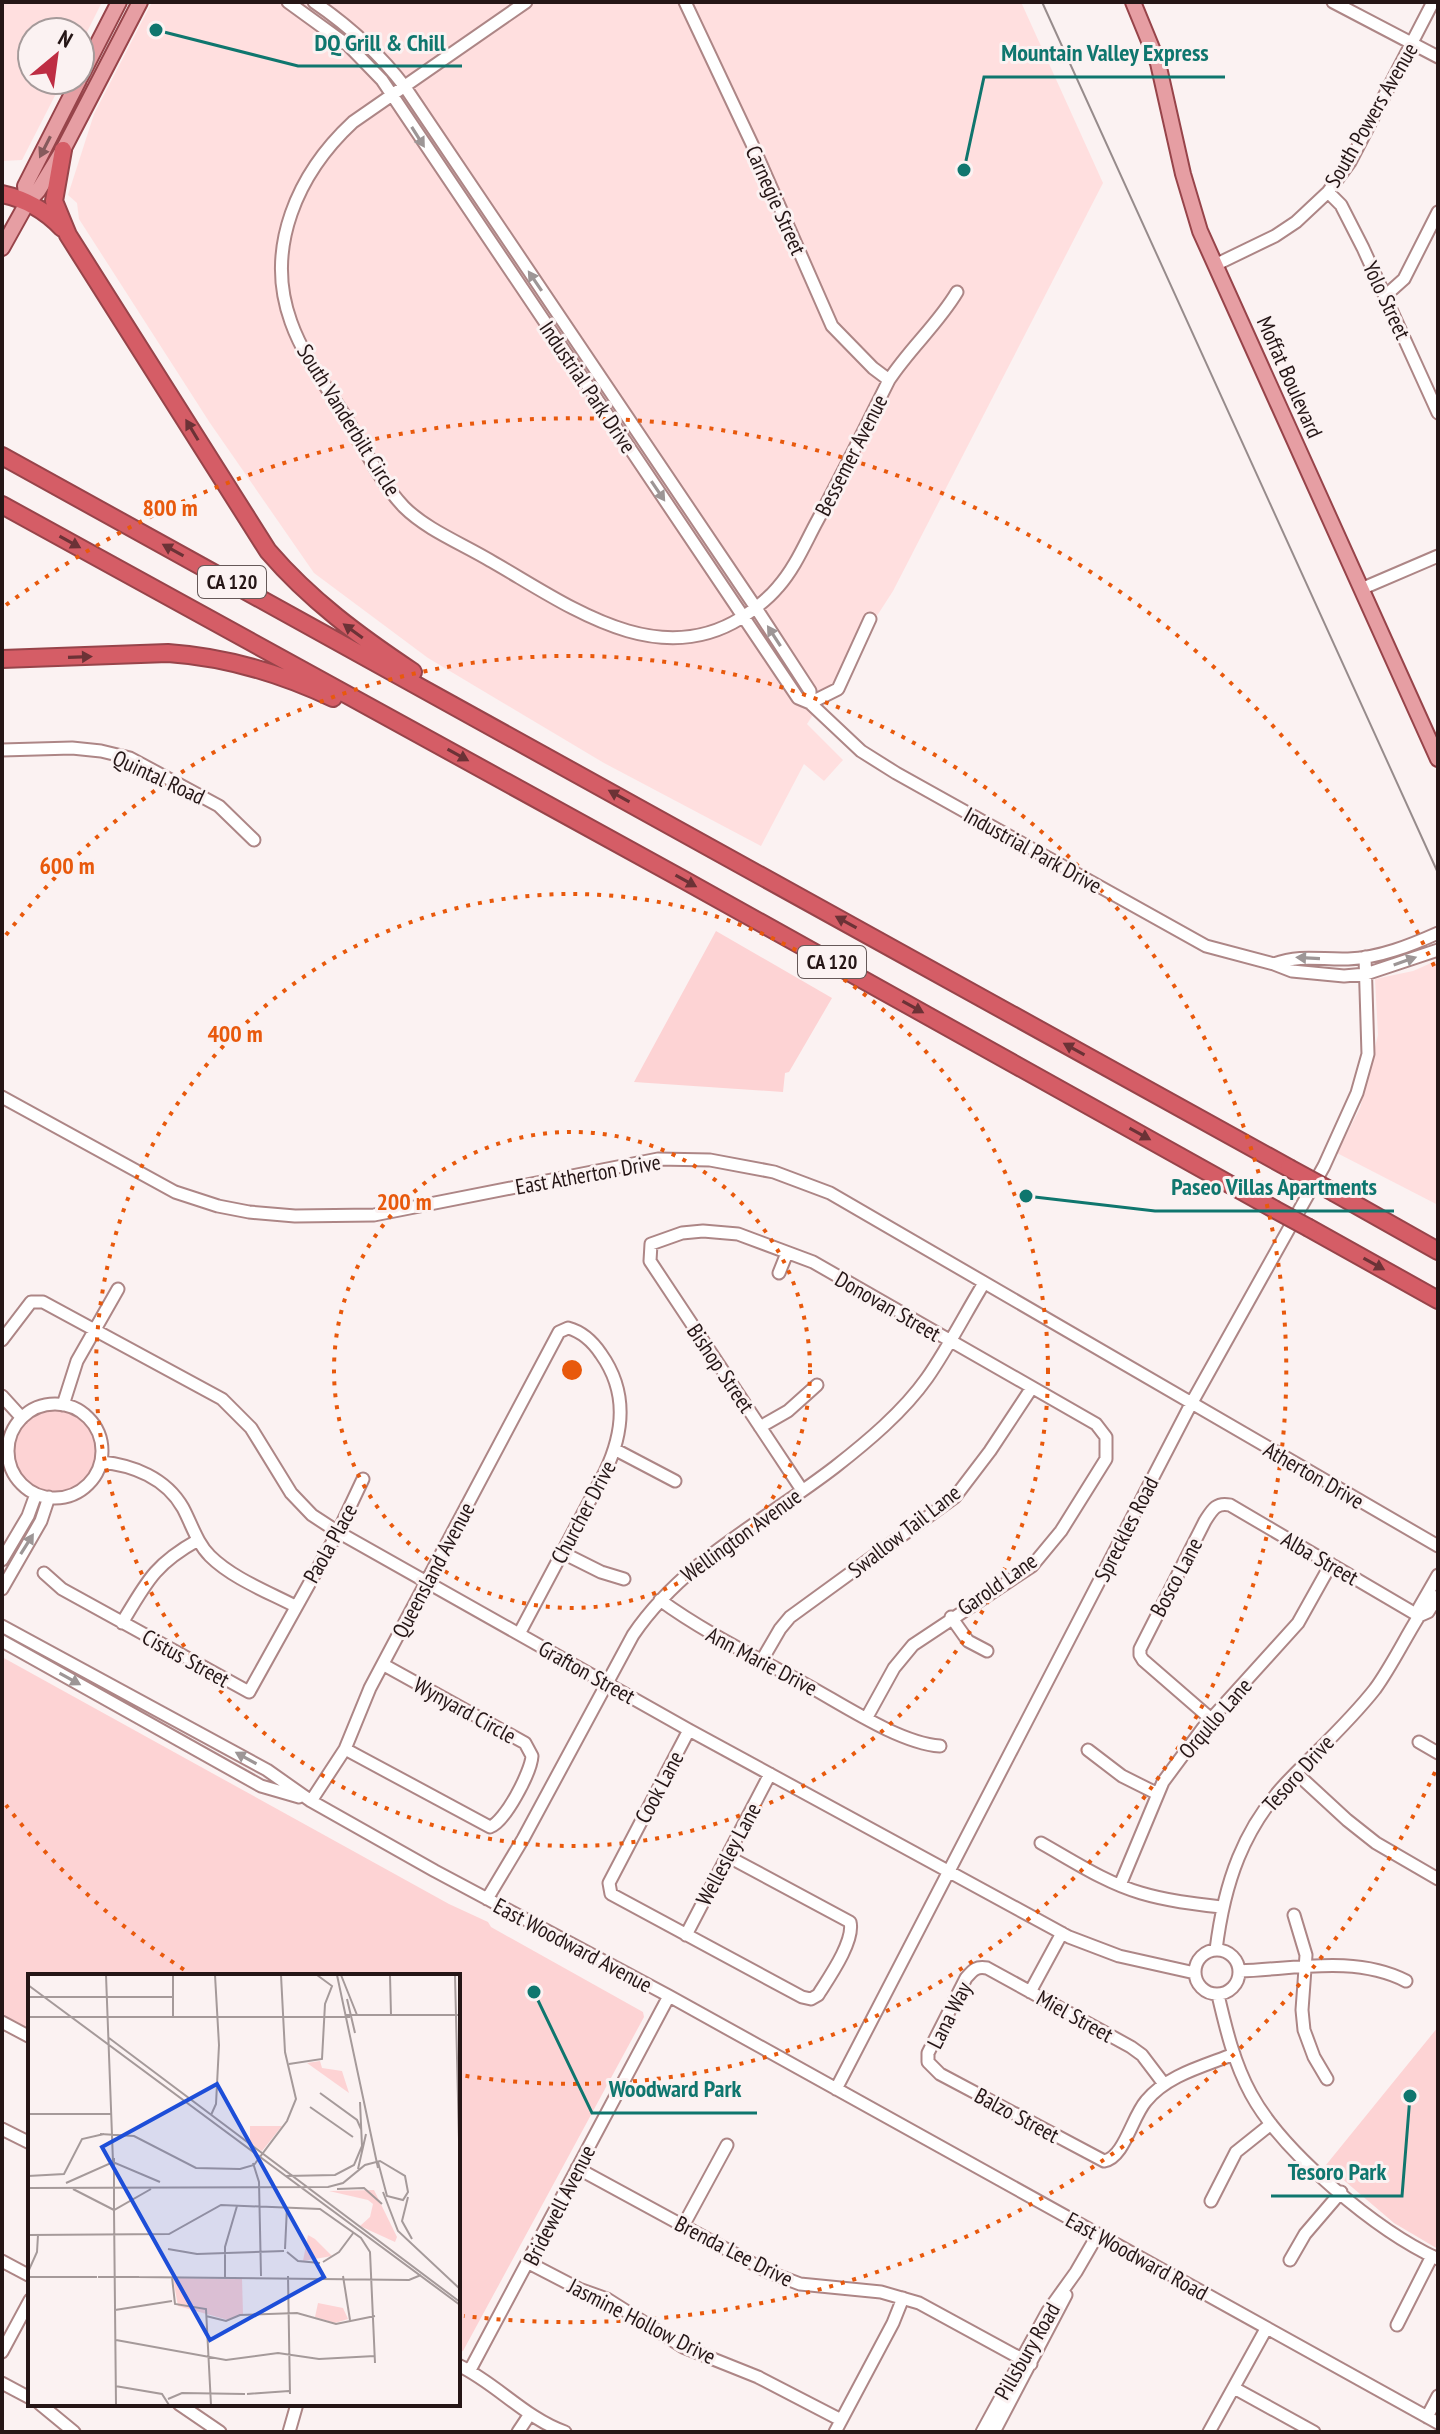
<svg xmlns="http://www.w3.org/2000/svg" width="1440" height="2434" font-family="'PT Sans Narrow',sans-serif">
<rect width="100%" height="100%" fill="#fbf2f2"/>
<!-- built -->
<path fill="#ffdfdf" d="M 2,2 L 102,2 L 80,46 L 80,32 L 32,32 L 32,80 L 63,80 L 22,160 L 2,161 Z
M 152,2 L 1021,2 L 1103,183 L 893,591 L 807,724 L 843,760 L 824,781 L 804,764 L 761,846 L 604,763 L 428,658 L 314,573 L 210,423 L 79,219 L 77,203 L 68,195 L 94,114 Z
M 1438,960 L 1438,1205 L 1337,1153 L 1360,1108 L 1378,1035 L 1375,979 L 1413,971 Z"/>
<!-- green -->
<path fill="#fdd3d4" d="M 716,931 L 832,998 L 789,1072 L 785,1073 L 783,1092 L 634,1082 Z
M13 1451a43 43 0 1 1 86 0a43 43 0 1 1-86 0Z
M 2,1657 L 449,1904 L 488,1922 L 491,1927 L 643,2012 L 644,2017 L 463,2351 L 458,2352 L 458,1976 L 30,1976 L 30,2029 L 2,2014 Z
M 1438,2027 L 1438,2249 L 1394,2223 L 1326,2165 Z"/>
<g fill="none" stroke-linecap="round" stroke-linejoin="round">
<defs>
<path id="minor" d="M 288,2 L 350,47 L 382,80 L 798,698 L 810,703 L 861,751 L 896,773 L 1206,946 L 1274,964 L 1292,971 L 1344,976 L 1366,974 L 1438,950
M 314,2 C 349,26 379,53 405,87 L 756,608 L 810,691 L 810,703
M 526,2 L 353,122 C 298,173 264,248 291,322 C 303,356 326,386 345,416 C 363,446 380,482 404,507 C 427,530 463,544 491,561 C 565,603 655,672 741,618 C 755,609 768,599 778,587 C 794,569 804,546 815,525 C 841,477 865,428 889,380 C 910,348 938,324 957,292
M 685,2 L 752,144 L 832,326 L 873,368 L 889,380
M 1333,2 L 1438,57
M 1328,192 L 1341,205 L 1363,248 L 1438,413
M 1215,265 L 1275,236 L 1296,222 L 1328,192 L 1350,162 L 1433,2
M 1385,296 L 1404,279 L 1438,212
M 1361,589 L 1438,556
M 810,703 L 838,689 L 870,619
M 2,750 L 72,748 L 101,751 L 130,758 L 219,806 L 254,840
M 1274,964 C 1301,954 1321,960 1348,959 C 1379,958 1411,945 1438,933
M 2,1097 L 175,1192 L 218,1206 L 249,1212 L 295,1216 L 374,1215 L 658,1159 L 710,1160 L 774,1172 L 830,1193 L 1438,1546
M 779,1273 L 787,1253
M 2,1340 L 31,1302 L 43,1302 L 222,1399 L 251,1428 L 291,1493 L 312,1515 L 338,1532 L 689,1730 L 1069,1937 L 1119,1956 L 1195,1973
M 2,1396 L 22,1418
M8 1451a47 47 0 1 1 94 0a47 47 0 1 1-94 0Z
M 63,1405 L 77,1361 L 118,1289
M 760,1427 L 788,1411 L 817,1385
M 616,1450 L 675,1481
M 101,1462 C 133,1465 166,1478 183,1508 C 192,1525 197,1543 210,1556 C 232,1578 268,1592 295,1606
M 802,1490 L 650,1261 L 651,1244 L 682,1233 L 703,1231 L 738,1234 L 813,1262 L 1096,1424 L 1106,1437 L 1106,1459 L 1061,1531 L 1032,1566 L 913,1645 L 894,1668 L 867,1717
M 561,1552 L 601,1572 L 624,1579
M 2,1560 L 28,1516 L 36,1494
M 44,1573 L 62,1589 L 249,1692 L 338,1532 L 363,1479
M 2,1589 L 41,1521 L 49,1497
M 660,1600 C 705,1633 756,1657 805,1684 C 842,1704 899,1743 940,1746
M 1419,1616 L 1428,1612 L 1438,1596
M 951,1617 L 968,1641 L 987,1651
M 122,1623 C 147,1581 155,1564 198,1540
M 2,1626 L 267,1770 L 311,1801 L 435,1871 L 669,1996 L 1438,2423
M 2,1641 L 261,1786 L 299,1797
M 762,1660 L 780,1629 L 790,1617 L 955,1497 L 990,1451 L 1031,1389
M 1211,1719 L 1143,1660 L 1140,1655 L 1140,1649 L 1205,1521 C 1212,1510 1216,1502 1230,1505 L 1419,1616
M 689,1730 L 609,1883 L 611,1894 L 802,1997 L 811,1999 L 818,1995 C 828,1979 855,1941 850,1922 L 727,1856
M 1419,1742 L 1438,1753
M 345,1749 L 490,1827 C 505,1822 531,1772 532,1756 L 525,1743 L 384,1665
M 1088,1750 L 1122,1776 L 1158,1794
M 1296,1773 L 1347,1820 L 1376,1843 L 1438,1879
M 311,1801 L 345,1749 L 370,1688 L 559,1332 L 568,1328 C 583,1332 593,1342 601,1354 C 628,1392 624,1432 605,1472 L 519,1634
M 1041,1843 C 1073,1861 1106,1883 1141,1893 C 1168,1901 1195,1904 1221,1907
M 1120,1885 L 1163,1782 L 1203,1728 L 1298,1623 L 1331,1564
M 487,1899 L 523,1839 L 633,1635 C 684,1560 765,1521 835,1467 C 867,1442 903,1412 927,1378 C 948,1348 965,1314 984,1283
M 1294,1915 L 1306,1955 L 1302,2010 L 1304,2030 L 1314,2057 L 1327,2079
M 686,1935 L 770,1774
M1195 1972a22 22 0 1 1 44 0a22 22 0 1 1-44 0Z
M 1216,1950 C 1224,1884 1243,1827 1290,1779 C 1318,1750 1350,1721 1375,1689 C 1391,1667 1404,1640 1419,1616 L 1419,1608 L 1438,1575
M 1240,1971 C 1294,1969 1356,1955 1406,1981
M 1030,1992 L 1062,1933
M 1218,1995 C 1226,2029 1234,2063 1251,2094 C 1283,2153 1377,2231 1438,2259
M 2,2022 L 30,2037
M 1164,2084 L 1142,2055 L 1131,2047 L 987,1968 C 976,1966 973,1970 966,1978 L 928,2053 L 928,2062 L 940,2074 L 1104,2161 C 1124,2158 1132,2117 1146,2101 C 1167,2075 1204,2066 1234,2054
M 836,2089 L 1191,1404 L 1324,1166 L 1357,1093 L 1368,1054 L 1365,957
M 2,2129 L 30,2143
M 577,2168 L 768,2272 L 800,2284 L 881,2292 L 919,2303 L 1031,2364
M 1211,2201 L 1236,2152 L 1271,2124
M 683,2226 L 727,2145
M 1290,2260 L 1305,2234 L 1341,2192
M 2,2261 L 30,2276
M 529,2263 L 579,2289 L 607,2299 L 683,2347 L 758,2377 L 841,2420
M 1397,2325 L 1432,2256
M 2,2352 L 30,2300
M 458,2365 C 496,2383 525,2418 565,2432
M 470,2370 L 669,1996
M 2,2383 L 30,2398
M 1234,2388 L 1314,2432
M 40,2404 L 74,2432
M 179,2404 L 220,2432
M 1427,2417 L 1438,2396
M 289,2432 L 297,2404
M 518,2432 L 530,2414
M 835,2432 L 893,2323 L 903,2298
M 982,2432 L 1048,2311 L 1076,2272 L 1098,2234
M 994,2432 L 1066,2295
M 1209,2432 L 1266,2329"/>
<path id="major" d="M 1133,2 L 1158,63 L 1183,174 L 1200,231 L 1438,759
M 80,78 L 119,2
M 27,203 L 25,186 L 79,80
M 2,248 L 27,203 L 38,191 L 63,150 L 140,2"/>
<path id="highway" d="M 63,150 L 54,201 L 68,235 L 268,551 C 310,600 359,636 413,672
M 2,194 C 25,199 46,211 62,228
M 2,456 L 1289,1168
M 2,505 L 684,880 L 1274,1209
M 2,659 L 168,653 C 226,657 280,673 333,698
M 1335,1193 L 1438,1251
M 1309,1228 L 1438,1300"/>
</defs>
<!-- minor casing -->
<use href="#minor" stroke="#ad8686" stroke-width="15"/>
<!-- major casing -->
<use href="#major" stroke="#97444a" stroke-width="18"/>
<!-- highway casing -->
<use href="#highway" stroke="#97444a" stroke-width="20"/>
<!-- minor -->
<use href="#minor" stroke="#fff" stroke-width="11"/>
<!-- major -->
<use href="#major" stroke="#e69ea3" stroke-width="14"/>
<!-- highway -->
<use href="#highway" stroke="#d55d66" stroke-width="16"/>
<!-- rail -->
<path stroke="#978c8c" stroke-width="2" d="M 1042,2 L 1438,873"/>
<defs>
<path id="highway-bridge" d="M 1289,1168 L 1335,1193
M 1274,1209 L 1309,1228"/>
</defs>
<!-- highway-bridge casing -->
<use href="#highway-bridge" stroke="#97444a" stroke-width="20" stroke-linecap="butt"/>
<!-- highway-bridge -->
<use href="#highway-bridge" stroke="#d55d66" stroke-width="16"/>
</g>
<!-- one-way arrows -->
<defs><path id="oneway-solid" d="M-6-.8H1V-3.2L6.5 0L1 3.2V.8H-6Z" transform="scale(2)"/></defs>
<g fill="#9d9696">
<use href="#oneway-solid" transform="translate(418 137) rotate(58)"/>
<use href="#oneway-solid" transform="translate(535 281) rotate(-124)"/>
<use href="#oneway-solid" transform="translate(658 491) rotate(56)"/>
<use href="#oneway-solid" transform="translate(774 636) rotate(-123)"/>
<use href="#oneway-solid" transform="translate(1308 958) rotate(-177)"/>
<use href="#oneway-solid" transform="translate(1405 961) rotate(-19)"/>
<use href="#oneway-solid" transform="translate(27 1544) rotate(-58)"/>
<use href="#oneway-solid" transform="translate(70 1679) rotate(29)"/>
<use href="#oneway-solid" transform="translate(246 1758) rotate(-151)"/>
</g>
<use fill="#865a5c" href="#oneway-solid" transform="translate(45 147) rotate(117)"/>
<g fill="#6b3236">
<use href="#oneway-solid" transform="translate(192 430) rotate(-121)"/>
<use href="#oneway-solid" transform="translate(70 542) rotate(29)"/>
<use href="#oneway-solid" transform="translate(173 550) rotate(-151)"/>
<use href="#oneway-solid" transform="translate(353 631) rotate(-144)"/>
<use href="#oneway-solid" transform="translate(80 657) rotate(-2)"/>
<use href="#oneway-solid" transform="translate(458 755) rotate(29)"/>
<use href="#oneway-solid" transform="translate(619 796) rotate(-151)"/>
<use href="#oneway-solid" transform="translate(686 881) rotate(29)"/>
<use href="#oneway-solid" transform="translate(846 922) rotate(-151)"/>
<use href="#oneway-solid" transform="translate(913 1007) rotate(29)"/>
<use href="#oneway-solid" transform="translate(1074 1049) rotate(-151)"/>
<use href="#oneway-solid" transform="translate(1140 1134) rotate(29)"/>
<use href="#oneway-solid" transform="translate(1374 1264) rotate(29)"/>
</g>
<!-- distance rings -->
<g fill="none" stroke="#e8590c" stroke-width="4" stroke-dasharray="4 8">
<circle cx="572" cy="1370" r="238"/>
<circle cx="572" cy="1370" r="476"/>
<path d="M194 1976A714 714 0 0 1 6 1805M6 935A714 714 0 1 1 460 2075"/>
<path d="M1435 1772A952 952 0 0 1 464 2316M6 605A952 952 0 0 1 1435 968"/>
</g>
<g text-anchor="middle" stroke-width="6" stroke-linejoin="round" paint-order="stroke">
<!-- shield labels -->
<g fill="#fbf2f2" stroke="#655858" stroke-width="2">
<rect x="198" y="566" width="68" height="32" rx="6"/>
<rect x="798" y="946" width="68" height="32" rx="6"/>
</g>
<g font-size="20" font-weight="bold" fill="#251616">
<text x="232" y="589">CA 120</text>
<text x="832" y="969">CA 120</text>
</g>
<!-- street labels -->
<g font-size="22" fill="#251616" stroke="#fbf2f2">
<text transform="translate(1371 115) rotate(-60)" y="8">South Powers Avenue</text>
<text transform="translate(776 200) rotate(66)" y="8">Carnegie Street</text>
<text transform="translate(1387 300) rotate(65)" y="8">Yolo Street</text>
<text transform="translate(1290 377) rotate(66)" y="8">Moffat Boulevard</text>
<text transform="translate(588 387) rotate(56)" y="8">Industrial Park Drive</text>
<text transform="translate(349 420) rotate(58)" y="8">South Vanderbilt Circle</text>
<text transform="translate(851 455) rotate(-63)" y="8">Bessemer Avenue</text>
<text transform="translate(159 777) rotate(25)" y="8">Quintal Road</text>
<text transform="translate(1033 850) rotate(29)" y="8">Industrial Park Drive</text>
<text transform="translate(588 1174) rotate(-10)" y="8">East Atherton Drive</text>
<text transform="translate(888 1306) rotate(30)" y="8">Donovan Street</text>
<text transform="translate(721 1368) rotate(56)" y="8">Bishop Street</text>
<text transform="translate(1314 1475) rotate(30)" y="8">Atherton Drive</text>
<text transform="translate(583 1512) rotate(-62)" y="8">Churcher Drive</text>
<text transform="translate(1126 1529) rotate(-63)" y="8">Spreckles Road</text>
<text transform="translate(904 1531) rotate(-38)" y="8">Swallow Tail Lane</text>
<text transform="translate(741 1535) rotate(-36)" y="8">Wellington Avenue</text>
<text transform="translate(330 1543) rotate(-61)" y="8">Paola Place</text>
<text transform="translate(1320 1558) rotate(30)" y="8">Alba Street</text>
<text transform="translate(433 1570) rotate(-62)" y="8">Queensland Avenue</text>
<text transform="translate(1176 1577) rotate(-62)" y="8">Bosco Lane</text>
<text transform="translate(997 1584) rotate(-35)" y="8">Garold Lane</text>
<text transform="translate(186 1658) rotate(29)" y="8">Cistus Street</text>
<text transform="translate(762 1661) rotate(28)" y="8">Ann Marie Drive</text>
<text transform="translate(587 1672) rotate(29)" y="8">Grafton Street</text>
<text transform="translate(465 1710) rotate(29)" y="8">Wynyard Circle</text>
<text transform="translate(1215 1718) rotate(-49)" y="8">Orqullo Lane</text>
<text transform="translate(1298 1773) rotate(-48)" y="8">Tesoro Drive</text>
<text transform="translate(659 1787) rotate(-62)" y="8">Cook Lane</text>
<text transform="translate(728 1854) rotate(-62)" y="8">Wellesley Lane</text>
<text transform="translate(573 1945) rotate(28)" y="8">East Woodward Avenue</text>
<text transform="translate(949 2015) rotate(-63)" y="8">Lana Way</text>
<text transform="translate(1075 2016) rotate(29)" y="8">Miel Street</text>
<text transform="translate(1017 2115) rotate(28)" y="8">Balzo Street</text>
<text transform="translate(559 2205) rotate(-63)" y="8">Bridewell Avenue</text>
<text transform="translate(734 2251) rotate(27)" y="8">Brenda Lee Drive</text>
<text transform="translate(1137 2256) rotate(29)" y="8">East Woodward Road</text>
<text transform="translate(642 2321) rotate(27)" y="8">Jasmine Hollow Drive</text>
<text transform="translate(1027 2351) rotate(-60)" y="8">Pillsbury Road</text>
</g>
</g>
<!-- overview -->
<g transform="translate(28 1974)">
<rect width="432" height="432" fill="#fbf2f2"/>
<path d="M 292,87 L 294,94 L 314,97 L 321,119 L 279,89 ZM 222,152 L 254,152 L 234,177 L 222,169 ZM 346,216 L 369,263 L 367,268 L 332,252 L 342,243 L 345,230 L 340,226 L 301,217 ZM 280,261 L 287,265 L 304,282 L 275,287 ZM 145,304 L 214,305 L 215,340 L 200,346 L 150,332 ZM 290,329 L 315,334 L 320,345 L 307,349 L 287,343 Z" fill="#fdd3d4"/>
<path fill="none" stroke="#a59a9a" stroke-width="2" d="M 78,1 L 85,188M 145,1 L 145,43M 309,1 L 350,194M 313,1 L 329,41M 362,1 L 363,41M 427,1 L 432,207M 0,11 L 432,331M 0,23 L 145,23M 319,25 L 327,59M 317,41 L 432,41M 0,43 L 322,43M 81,64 L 432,328M 261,90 L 294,85 L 297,30 L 304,12 L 289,1M 292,119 L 329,146 L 333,155M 282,133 L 325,163M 0,140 L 83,140M 183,141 L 188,130 L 191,71 L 187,1M 72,160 L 106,162 L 168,194 L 212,195 L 226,191 L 259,147 L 268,125 L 257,78 L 253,1M 86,184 L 86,236M 225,189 L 231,208 L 233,302M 330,195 L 338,160M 0,202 L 36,200 L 54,165 L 76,160M 258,202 L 307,201 L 326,191 L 334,172 L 332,128M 38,209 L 85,188 L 132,208M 0,214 L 300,213 L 315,209 L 337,191 L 352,187 L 377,202 L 380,218 L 375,226 L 359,222 L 350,188M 45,215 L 86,236 L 123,215M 309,215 L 336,214 L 354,230M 355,218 L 370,257 L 432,315M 380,223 L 374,247 L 384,265M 86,236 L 88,431M 0,261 L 141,260 L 193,231 L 292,235 L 333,264 L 342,278 L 347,389M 140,275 L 169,280 L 256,277M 257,275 L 259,233M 259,278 L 270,287 L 292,289M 295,288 L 311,278 L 326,258M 260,302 L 262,420M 315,302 L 322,346M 0,303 L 69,303M 70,303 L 111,303M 109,303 L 381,306 L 393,301M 144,303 L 147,330 L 178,335 L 183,431M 197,303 L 197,273 L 209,232M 87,336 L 144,327M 178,342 L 198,347 L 212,341 L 269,339 L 308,350 L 347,342M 88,366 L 198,386 L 250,379 L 291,385 L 347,382M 87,412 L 134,420 L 141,431M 219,420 L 261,417M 140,425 L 154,419 L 217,420M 1,431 L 0,298 L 9,278 L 10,261"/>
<path fill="#1d4ed8" fill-opacity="0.15" stroke="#1d4ed8" stroke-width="4" d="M 189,110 L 296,303 L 182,366 L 74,173 Z"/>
<rect width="432" height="432" fill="none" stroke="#251616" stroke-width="4"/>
</g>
<circle cx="572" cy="1370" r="12" fill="#e8590c" stroke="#fbf2f2" stroke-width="4"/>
<g font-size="24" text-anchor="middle" font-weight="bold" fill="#e8590c" stroke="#fbf2f2" stroke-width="6" stroke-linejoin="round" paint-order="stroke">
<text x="170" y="516">800 m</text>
<text x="67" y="874">600 m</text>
<text x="235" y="1042">400 m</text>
<text x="404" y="1210">200 m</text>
</g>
<!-- callouts -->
<path fill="none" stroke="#0f766e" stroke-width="3" d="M156 30L298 66H462M964 170L984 77H1225M1026 1196L1155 1211H1394M534 1992L592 2113H757M1410 2096L1402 2196H1271"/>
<g fill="#0f766e" stroke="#fbf2f2" stroke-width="3">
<circle cx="156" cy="30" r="8"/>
<circle cx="964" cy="170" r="8"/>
<circle cx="1026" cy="1196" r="8"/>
<circle cx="534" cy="1992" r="8"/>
<circle cx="1410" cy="2096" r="8"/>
</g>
<g font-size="24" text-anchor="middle" font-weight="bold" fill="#0f766e" stroke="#fbf2f2" stroke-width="6" stroke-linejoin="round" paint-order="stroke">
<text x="380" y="51">DQ Grill &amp; Chill</text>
<text x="1105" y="61">Mountain Valley Express</text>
<text x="1274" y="1195">Paseo Villas Apartments</text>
<text x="675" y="2097">Woodward Park</text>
<text x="1337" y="2180">Tesoro Park</text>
</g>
<!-- border -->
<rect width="1440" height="2434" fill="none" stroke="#251616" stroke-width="8"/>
<!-- north arrow -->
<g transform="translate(56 56) rotate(29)"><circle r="38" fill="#fbf2f2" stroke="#a59a9a" stroke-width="2"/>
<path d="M0-6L14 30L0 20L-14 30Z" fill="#be2d43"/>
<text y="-12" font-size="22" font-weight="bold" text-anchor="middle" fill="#251616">N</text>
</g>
</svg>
